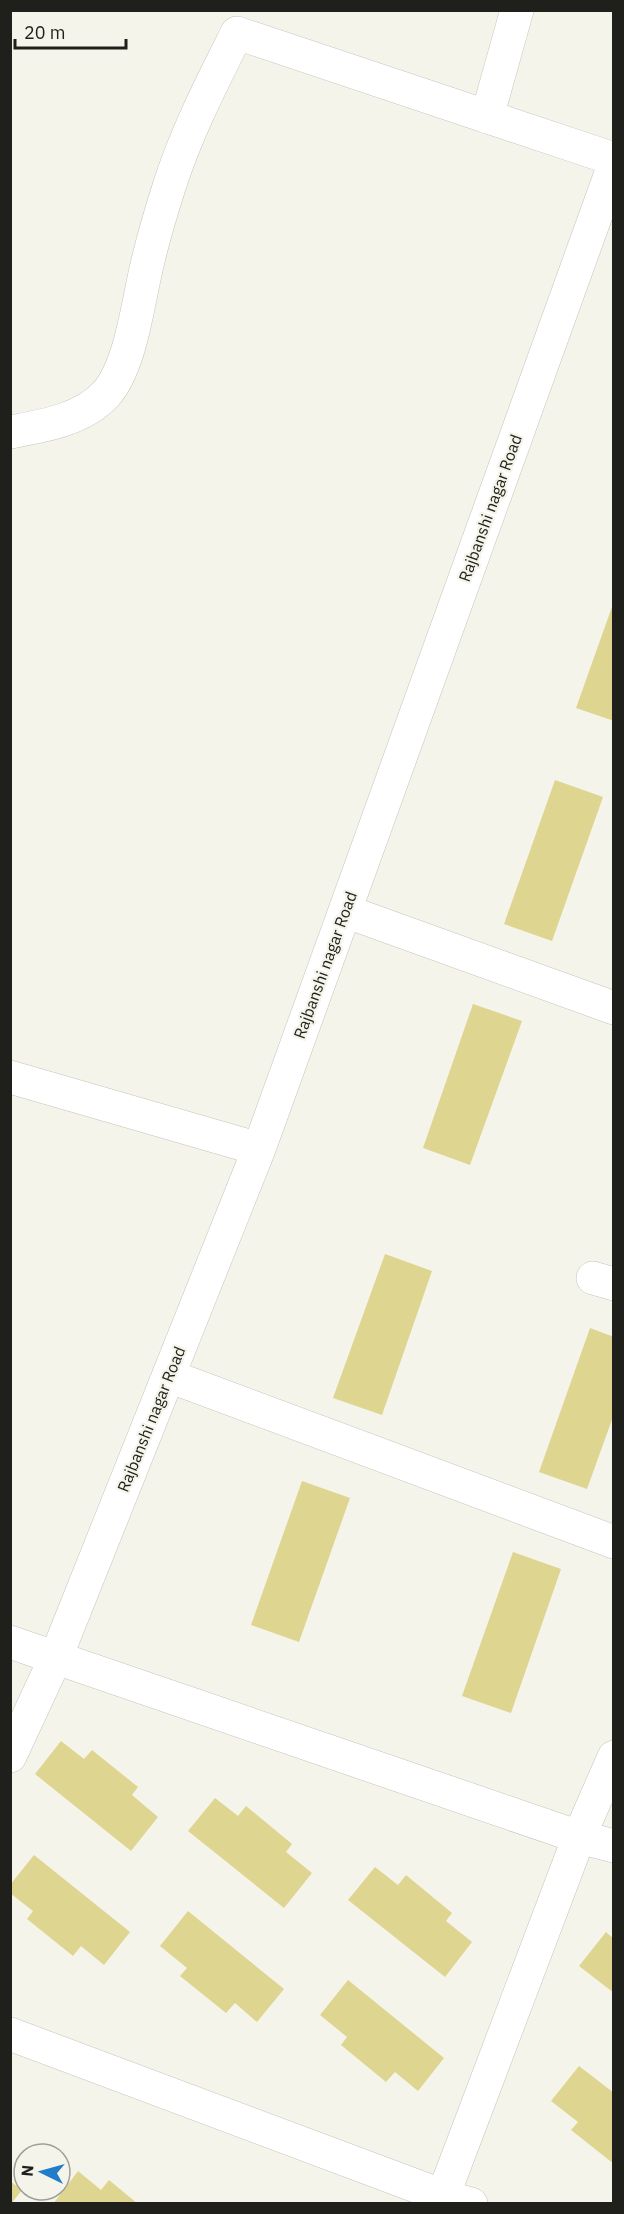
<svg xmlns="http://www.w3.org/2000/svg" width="624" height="2214" font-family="'IBM Plex Sans',sans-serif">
<rect width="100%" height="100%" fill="#f5f4ea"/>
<!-- building -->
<path fill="#ded591" d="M 613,604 L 614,604 L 614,721 L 576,708 Z
M 555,780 L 603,797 L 552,941 L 504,924 Z
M 473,1004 L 522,1021 L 470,1165 L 423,1148 Z
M 385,1254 L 432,1271 L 382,1415 L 333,1398 Z
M 590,1328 L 614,1337 L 614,1414 L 587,1489 L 539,1472 Z
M 302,1481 L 350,1498 L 299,1642 L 251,1625 Z
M 513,1552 L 561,1569 L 511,1713 L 462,1696 Z
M 61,1741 L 84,1759 L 92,1750 L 138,1787 L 132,1795 L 158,1817 L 131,1851 L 35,1774 Z
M 215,1798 L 238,1816 L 246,1806 L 292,1844 L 286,1852 L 312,1873 L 284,1908 L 188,1831 Z
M 34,1855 L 130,1932 L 104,1965 L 81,1946 L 73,1956 L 27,1919 L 33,1911 L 10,1893 L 10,1885 Z
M 375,1867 L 398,1885 L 406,1875 L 452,1913 L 446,1921 L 472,1942 L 445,1977 L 348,1900 Z
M 188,1911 L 284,1989 L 257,2022 L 235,2003 L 226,2013 L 180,1976 L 187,1968 L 160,1946 Z
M 606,1932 L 614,1939 L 614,1993 L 579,1966 Z
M 348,1980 L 444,2058 L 418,2091 L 395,2072 L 386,2082 L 341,2045 L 347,2037 L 320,2015 Z
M 579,2066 L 614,2093 L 614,2164 L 571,2130 L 578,2122 L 551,2101 Z
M 78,2171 L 101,2190 L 109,2180 L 138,2204 L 53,2204 Z
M 10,2181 L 22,2190 L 11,2204 L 10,2204 Z"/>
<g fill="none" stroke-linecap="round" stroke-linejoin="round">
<defs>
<path id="minor" d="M 487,117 L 517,10
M 10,432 C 43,426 82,420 106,394 C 131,366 138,302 147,265 C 153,239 161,212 169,187 C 186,133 212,83 237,33 L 614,159
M 345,911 L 614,1008
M 10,1077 L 259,1149
M 593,1278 L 614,1284
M 169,1376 L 614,1542
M 10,1642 L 579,1837 L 614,1846
M 10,1756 L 56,1657 L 259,1149 L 614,165
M 10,2034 L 443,2196 L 471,2204
M 440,2204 L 579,1837 L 614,1757"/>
</defs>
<!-- minor casing -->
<use href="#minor" stroke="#c5c4bb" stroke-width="34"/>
<!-- minor -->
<use href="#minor" stroke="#fff" stroke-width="33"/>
</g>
<g text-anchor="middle" stroke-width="4.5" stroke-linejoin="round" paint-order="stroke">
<!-- street labels -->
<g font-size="16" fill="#1f1f1b" stroke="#f5f4ea">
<text transform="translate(490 508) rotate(-70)" y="6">Rajbanshi nagar Road</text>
<text transform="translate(325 965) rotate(-70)" y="6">Rajbanshi nagar Road</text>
<text transform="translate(151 1419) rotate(-68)" y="6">Rajbanshi nagar Road</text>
</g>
</g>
<!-- border -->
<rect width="624" height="2214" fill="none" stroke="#1f1f1b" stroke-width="24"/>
<!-- north arrow -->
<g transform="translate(42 2172) rotate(275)"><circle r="28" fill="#f5f4ea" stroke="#9f9f97" stroke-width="1.5"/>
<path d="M0-4.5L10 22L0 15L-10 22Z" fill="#217cc9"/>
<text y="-9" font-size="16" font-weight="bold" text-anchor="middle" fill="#1f1f1b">N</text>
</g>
<!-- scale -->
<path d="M15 39v9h111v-9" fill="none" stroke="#1f1f1b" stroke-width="3"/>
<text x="24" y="39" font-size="18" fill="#1f1f1b" stroke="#f5f4ea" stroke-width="4.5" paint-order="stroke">20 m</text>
</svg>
